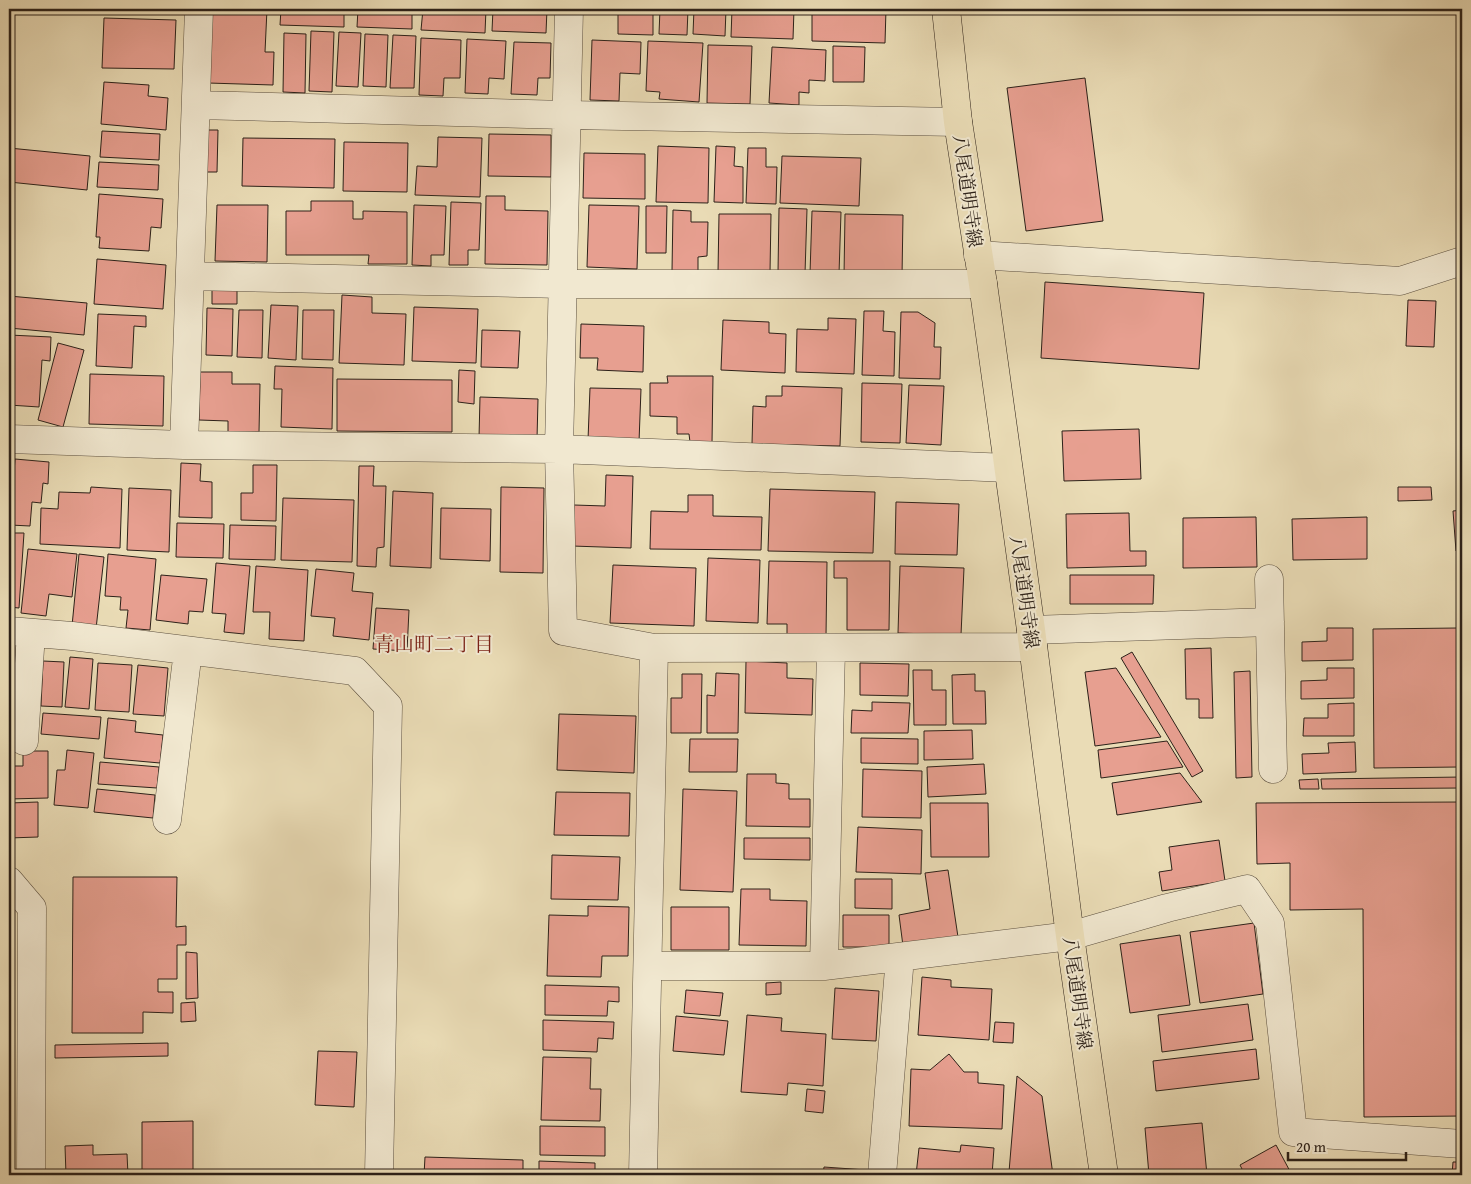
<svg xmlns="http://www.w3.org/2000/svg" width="1471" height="1184" font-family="'Gentium Book Plus','Noto Serif JP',serif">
<rect width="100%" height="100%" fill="#eadcb6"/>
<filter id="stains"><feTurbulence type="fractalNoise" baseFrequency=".004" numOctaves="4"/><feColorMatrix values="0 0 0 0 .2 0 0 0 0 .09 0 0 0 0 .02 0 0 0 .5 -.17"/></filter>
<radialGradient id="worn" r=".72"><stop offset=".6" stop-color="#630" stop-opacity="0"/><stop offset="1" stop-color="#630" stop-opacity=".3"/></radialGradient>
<!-- building -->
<path fill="#e79f90" stroke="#2c2119" d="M 211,9 L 267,9 L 265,52 L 274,52 L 273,85 L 208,83 Z
M 281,9 L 344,9 L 344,27 L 280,25 Z
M 358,9 L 412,9 L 412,29 L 357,27 Z
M 423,9 L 486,9 L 485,33 L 421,30 Z
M 493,9 L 547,9 L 546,33 L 492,31 Z
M 618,9 L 653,9 L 653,35 L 618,34 Z
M 660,9 L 688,9 L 687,35 L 659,34 Z
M 694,9 L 726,9 L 725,36 L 693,34 Z
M 732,9 L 794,9 L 793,39 L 731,37 Z
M 818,9 L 886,9 L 885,43 L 812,41 L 812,13 L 818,14 Z
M 104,18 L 176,20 L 174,69 L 102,68 Z
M 311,31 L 334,32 L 332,92 L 309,91 Z
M 339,32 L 361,33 L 358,87 L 336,86 Z
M 284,33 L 306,34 L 305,93 L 283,92 Z
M 365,34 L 388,35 L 386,87 L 363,86 Z
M 393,35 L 416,36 L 414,88 L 390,88 Z
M 421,38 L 461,40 L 460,78 L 444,78 L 443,96 L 419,95 Z
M 467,39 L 506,41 L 504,79 L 489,78 L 488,94 L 465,93 Z
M 592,40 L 641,42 L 640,74 L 620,73 L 619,101 L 590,100 Z
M 648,41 L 703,43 L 699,102 L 659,99 L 660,92 L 646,91 Z
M 514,42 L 551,43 L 550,78 L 538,78 L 537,95 L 511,94 Z
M 708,45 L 752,46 L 750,104 L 707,103 Z
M 833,46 L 865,47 L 864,82 L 833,82 Z
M 772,47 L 826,50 L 825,81 L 809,80 L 809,93 L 799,92 L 799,105 L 769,103 Z
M 1085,78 L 1103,221 L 1026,231 L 1007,88 Z
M 104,82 L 149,85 L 148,96 L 168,98 L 166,130 L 101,124 Z
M 203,130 L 218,130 L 217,172 L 202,172 Z
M 102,131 L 160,134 L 159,160 L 100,157 Z
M 489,134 L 551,135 L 551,177 L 488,176 Z
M 438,137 L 482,138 L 480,197 L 415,195 L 417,166 L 437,167 Z
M 243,138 L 335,139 L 334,188 L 242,186 Z
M 344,142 L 408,143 L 407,192 L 343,191 Z
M 658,146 L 709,148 L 708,203 L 656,202 Z
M 716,146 L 735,147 L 734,166 L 743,167 L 743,203 L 714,202 Z
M 9,148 L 90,156 L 87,190 L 9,182 Z
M 748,148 L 766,148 L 766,167 L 777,167 L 776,204 L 746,203 Z
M 584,153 L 645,154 L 645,199 L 583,198 Z
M 782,156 L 861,158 L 859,206 L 780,203 Z
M 99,162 L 159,165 L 158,190 L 97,187 Z
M 99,194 L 163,199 L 161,228 L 151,227 L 149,251 L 99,248 L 100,237 L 96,237 Z
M 486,196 L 505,196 L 505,210 L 548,211 L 547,265 L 485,264 Z
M 311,201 L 353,201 L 353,219 L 363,219 L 363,211 L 407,212 L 407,264 L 368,264 L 369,255 L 286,255 L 286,211 L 311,211 Z
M 451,202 L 481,203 L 479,250 L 468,250 L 468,265 L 449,265 Z
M 217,205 L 268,205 L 267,262 L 215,261 Z
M 414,205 L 446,206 L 444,255 L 431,255 L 431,266 L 412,265 Z
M 589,205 L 639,206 L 637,269 L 587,267 Z
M 646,206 L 667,206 L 666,253 L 646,253 Z
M 779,208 L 807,209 L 805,274 L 778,273 Z
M 673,210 L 691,211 L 691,222 L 708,222 L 707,256 L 698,257 L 698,271 L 672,271 Z
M 812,211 L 841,212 L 839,274 L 810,274 Z
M 719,214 L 771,214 L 770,273 L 718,273 Z
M 845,214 L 903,215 L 902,277 L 844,276 Z
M 97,259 L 166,265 L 163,309 L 94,304 Z
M 1045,282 L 1204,293 L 1199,369 L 1041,358 Z
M 212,289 L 237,290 L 237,304 L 212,304 Z
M 342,295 L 372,297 L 372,313 L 406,314 L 404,365 L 339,363 Z
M 9,296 L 87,303 L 84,335 L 9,328 Z
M 1408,300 L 1436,301 L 1434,347 L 1406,346 Z
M 271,305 L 298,306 L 296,360 L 268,358 Z
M 414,307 L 478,309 L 476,363 L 412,361 Z
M 207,308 L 233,309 L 232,356 L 206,355 Z
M 239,310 L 263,310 L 262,358 L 237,357 Z
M 303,310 L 334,310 L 333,360 L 302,359 Z
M 864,311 L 884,311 L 883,331 L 895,332 L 894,376 L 862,375 Z
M 901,312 L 918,312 L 935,323 L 934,347 L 941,347 L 940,379 L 899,378 Z
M 98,314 L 146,316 L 146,327 L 134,326 L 132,368 L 96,366 Z
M 828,318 L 856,319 L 854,374 L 796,372 L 797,329 L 828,330 Z
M 723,320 L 769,322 L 769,333 L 786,334 L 785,373 L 721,370 Z
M 581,324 L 644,326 L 643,372 L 597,370 L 598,358 L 580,358 Z
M 482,330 L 520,331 L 518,368 L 481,367 Z
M 9,335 L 51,337 L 50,361 L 42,360 L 39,407 L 9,405 Z
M 58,343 L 84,350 L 63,427 L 38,420 Z
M 275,366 L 333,368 L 332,429 L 281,427 L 282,389 L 274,389 Z
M 459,370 L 475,371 L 474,404 L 458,402 Z
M 200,372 L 232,372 L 232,384 L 260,384 L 259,432 L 228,432 L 228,421 L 199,420 Z
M 90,374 L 164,376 L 163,426 L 89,424 Z
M 667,376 L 713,376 L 712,443 L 690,442 L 689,434 L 677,434 L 677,417 L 650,416 L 650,383 L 668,383 Z
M 337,379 L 452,380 L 452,432 L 337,431 Z
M 862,383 L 902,384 L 900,443 L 861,442 Z
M 909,385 L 944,386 L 941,445 L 906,443 Z
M 782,386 L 842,388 L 840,446 L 752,444 L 753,406 L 766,407 L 766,396 L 782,396 Z
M 590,388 L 641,389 L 639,442 L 588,440 Z
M 480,397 L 538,399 L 537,439 L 479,438 Z
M 1139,429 L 1141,479 L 1064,481 L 1062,431 Z
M 15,459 L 49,462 L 48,484 L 43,483 L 41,503 L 32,502 L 30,526 L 10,525 Z
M 181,463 L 201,464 L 200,481 L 212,482 L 212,518 L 179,517 Z
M 253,465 L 277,465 L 276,521 L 241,520 L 241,493 L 253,493 Z
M 359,466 L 374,466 L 373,486 L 386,486 L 384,547 L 377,548 L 376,567 L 357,566 Z
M 606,475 L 633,476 L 631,548 L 572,546 L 574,505 L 605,506 Z
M 91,487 L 122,489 L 120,548 L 40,544 L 41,508 L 58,509 L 59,492 L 90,493 Z
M 501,487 L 544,488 L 543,573 L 500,572 Z
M 1398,487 L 1431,487 L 1432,500 L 1398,501 Z
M 129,488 L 171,490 L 169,552 L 127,550 Z
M 770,489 L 875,492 L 873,553 L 768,551 Z
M 393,491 L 433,493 L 431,568 L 390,566 Z
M 688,495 L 713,495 L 713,516 L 762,517 L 761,550 L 650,549 L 651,511 L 688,512 Z
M 283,498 L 354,500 L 352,562 L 281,560 Z
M 896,502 L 959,504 L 957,555 L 895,554 Z
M 441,508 L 491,509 L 490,561 L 440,559 Z
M 1462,510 L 1462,550 L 1456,551 L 1453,511 Z
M 1129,513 L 1130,551 L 1146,551 L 1146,566 L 1067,568 L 1066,514 Z
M 1256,517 L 1257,567 L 1183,568 L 1183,518 Z
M 1367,517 L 1367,559 L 1293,560 L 1292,519 Z
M 177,523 L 224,524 L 223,558 L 176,557 Z
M 230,525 L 276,526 L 275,560 L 229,559 Z
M 9,533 L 24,533 L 19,608 L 9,607 Z
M 28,549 L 77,554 L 72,597 L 49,594 L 46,616 L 21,613 Z
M 79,554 L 104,557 L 96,629 L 72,626 Z
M 108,554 L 156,559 L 150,630 L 126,628 L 128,610 L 120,610 L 121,597 L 105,596 Z
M 708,558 L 760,560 L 758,623 L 706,621 Z
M 769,561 L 827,562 L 826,636 L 787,635 L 787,624 L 767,624 Z
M 834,561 L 890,561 L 889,630 L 847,630 L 847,578 L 834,578 Z
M 216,563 L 250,566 L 244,634 L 224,632 L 226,614 L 212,613 Z
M 613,565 L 696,568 L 694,626 L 610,623 Z
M 256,566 L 308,570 L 304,641 L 269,639 L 270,612 L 253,612 Z
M 900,566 L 964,568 L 961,635 L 898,633 Z
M 316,569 L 354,573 L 352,591 L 373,593 L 369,640 L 333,636 L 335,618 L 311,616 Z
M 161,575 L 207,579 L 203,612 L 189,611 L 188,624 L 156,620 Z
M 1070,575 L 1154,575 L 1153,604 L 1070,604 Z
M 376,608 L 409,610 L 407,651 L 373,649 Z
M 1327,628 L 1353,628 L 1353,660 L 1302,661 L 1302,642 L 1327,641 Z
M 1457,628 L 1459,767 L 1374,768 L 1373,629 Z
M 1211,648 L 1213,718 L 1199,718 L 1199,699 L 1186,699 L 1185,649 Z
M 1132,652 L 1203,771 L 1192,777 L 1121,658 Z
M 70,657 L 93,659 L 89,709 L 65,707 Z
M 43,661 L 64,662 L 62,707 L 41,706 Z
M 746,661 L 787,663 L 787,678 L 813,679 L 812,715 L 745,713 Z
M 98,663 L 132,665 L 129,712 L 95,710 Z
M 860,663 L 909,664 L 908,696 L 860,695 Z
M 138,665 L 168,668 L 164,716 L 133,714 Z
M 1116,668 L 1161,737 L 1095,746 L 1085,672 Z
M 1327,668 L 1354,668 L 1354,698 L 1301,699 L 1301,681 L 1327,680 Z
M 913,670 L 932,670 L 932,690 L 946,690 L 946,725 L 914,725 Z
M 1250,671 L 1252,777 L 1236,778 L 1234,672 Z
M 716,673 L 739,674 L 738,733 L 707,733 L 707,695 L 715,696 Z
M 682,674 L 702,674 L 701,733 L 671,733 L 671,698 L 682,698 Z
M 975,674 L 975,691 L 985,691 L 986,724 L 953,724 L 952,675 Z
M 872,702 L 910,703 L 908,733 L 851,733 L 852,710 L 872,711 Z
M 1354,703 L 1354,736 L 1303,736 L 1304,718 L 1328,718 L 1328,704 Z
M 43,713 L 101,717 L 99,739 L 41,734 Z
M 559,714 L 636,716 L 634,773 L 557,770 Z
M 108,718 L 136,721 L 135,732 L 163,735 L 160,763 L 104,758 Z
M 972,730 L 973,759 L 924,760 L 924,731 Z
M 861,738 L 918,739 L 918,764 L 861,763 Z
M 690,739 L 738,739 L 737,772 L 689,772 Z
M 1167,741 L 1183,767 L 1101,778 L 1098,750 Z
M 1355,742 L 1356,772 L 1303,774 L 1302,754 L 1329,753 L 1328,743 Z
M 67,750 L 94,753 L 88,808 L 54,805 L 57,770 L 65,770 Z
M 23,751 L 48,751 L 48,798 L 9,799 L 9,766 L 23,766 Z
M 100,762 L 159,767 L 157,788 L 98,784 Z
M 984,764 L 986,794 L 928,797 L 927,767 Z
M 863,769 L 922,771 L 921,818 L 862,817 Z
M 1180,773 L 1202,802 L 1117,815 L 1112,783 Z
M 747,774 L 776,774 L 776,783 L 789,784 L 789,799 L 810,799 L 810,827 L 746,826 Z
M 1462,777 L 1462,788 L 1322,789 L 1321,779 Z
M 1318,779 L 1319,789 L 1300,789 L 1299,780 Z
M 97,789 L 155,795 L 153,818 L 94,812 Z
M 683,789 L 737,791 L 733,892 L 680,890 Z
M 556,792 L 630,793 L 629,836 L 554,835 Z
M 38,802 L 38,837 L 9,838 L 9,803 Z
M 1462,802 L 1462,1116 L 1364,1117 L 1363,909 L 1290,910 L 1290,863 L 1257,864 L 1256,803 Z
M 930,803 L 988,803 L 989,857 L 931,857 Z
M 858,827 L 922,830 L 921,874 L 856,872 Z
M 744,838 L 810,838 L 810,860 L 744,859 Z
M 1219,840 L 1225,881 L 1162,891 L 1159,872 L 1172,870 L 1169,847 Z
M 552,855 L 620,857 L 618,900 L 551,899 Z
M 948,870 L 958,937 L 903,946 L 899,915 L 930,909 L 925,873 Z
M 73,877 L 177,877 L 176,927 L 186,926 L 186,945 L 177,945 L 177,979 L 158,979 L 158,992 L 173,992 L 173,1013 L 143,1012 L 143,1033 L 72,1033 Z
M 855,879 L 892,879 L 892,909 L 855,908 Z
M 741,889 L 770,889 L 770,900 L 807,901 L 806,946 L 739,945 Z
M 588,906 L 629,907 L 628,956 L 602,956 L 601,977 L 547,976 L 549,915 L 588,916 Z
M 671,907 L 729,907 L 729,950 L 671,950 Z
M 843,915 L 889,915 L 889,947 L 843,947 Z
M 1254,923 L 1263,994 L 1200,1003 L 1190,932 Z
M 1180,935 L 1190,1005 L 1130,1013 L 1120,944 Z
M 186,952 L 197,953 L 198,998 L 186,999 Z
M 922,977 L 951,980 L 951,987 L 992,989 L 989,1040 L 918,1035 Z
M 781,982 L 781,994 L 766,995 L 766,983 Z
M 545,985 L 619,987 L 619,1002 L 608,1001 L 607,1016 L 545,1015 Z
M 835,988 L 879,991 L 876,1041 L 832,1039 Z
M 686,990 L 723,993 L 720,1016 L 684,1013 Z
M 195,1002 L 196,1021 L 181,1022 L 181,1003 Z
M 1248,1004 L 1253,1040 L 1162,1052 L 1158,1015 Z
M 747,1015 L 782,1018 L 781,1031 L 826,1034 L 823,1086 L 788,1083 L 787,1095 L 741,1092 Z
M 676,1016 L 728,1021 L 724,1055 L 673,1051 Z
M 543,1020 L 614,1022 L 613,1039 L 598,1038 L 597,1052 L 543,1050 Z
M 995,1022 L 1014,1023 L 1013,1043 L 993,1042 Z
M 168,1043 L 168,1056 L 55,1058 L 55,1045 Z
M 1256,1049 L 1259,1079 L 1156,1091 L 1153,1061 Z
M 318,1051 L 357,1052 L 354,1107 L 315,1105 Z
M 949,1054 L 964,1072 L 978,1072 L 978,1083 L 1004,1085 L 1002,1129 L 909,1126 L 911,1069 L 930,1070 Z
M 543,1057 L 591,1058 L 590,1089 L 601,1089 L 600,1121 L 541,1120 Z
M 1017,1076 L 1042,1096 L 1053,1175 L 1009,1172 Z
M 807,1089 L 825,1091 L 823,1113 L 805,1111 Z
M 193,1121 L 193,1175 L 142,1175 L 142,1122 Z
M 1202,1123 L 1207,1175 L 1149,1175 L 1145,1128 Z
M 540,1126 L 605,1127 L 605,1156 L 540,1155 Z
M 93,1145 L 93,1155 L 127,1154 L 128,1175 L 66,1175 L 65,1146 Z
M 961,1145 L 994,1148 L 992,1175 L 916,1175 L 919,1148 L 960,1152 Z
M 1276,1145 L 1292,1175 L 1245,1175 L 1240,1165 Z
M 425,1157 L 523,1160 L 523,1175 L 424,1175 Z
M 539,1161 L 595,1163 L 595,1175 L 539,1175 Z
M 1453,1162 L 1462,1162 L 1462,1175 L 1452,1175 Z
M 824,1167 L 866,1170 L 865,1175 L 823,1175 Z"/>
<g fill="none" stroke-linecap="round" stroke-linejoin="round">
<defs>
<path id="minor" d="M 569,9 L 559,449 L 563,631 L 654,648 L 1033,647
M 196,105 L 567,115 L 958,122
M 978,255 L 1400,281 L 1462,261
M 190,276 L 563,284 L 983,284
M 9,439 L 184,445 L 559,449 L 1008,468
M 184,445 L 199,9
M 1269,579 L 1273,769
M 1031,630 L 1270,622
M 9,631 L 72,636 L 355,671 L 388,706 L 379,1175
M 24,741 L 31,633
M 167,820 L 188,651
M 9,881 L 32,908 L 31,1175
M 648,966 L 824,966 L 1070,936 L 1167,908 L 1247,889 L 1270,923 L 1293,1132 L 1462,1144
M 824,966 L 831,648
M 643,1175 L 654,648
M 882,1175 L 900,957"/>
<path id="major" d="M 946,9 L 958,122 L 983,284 L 1031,630 L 1070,936 L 1104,1175"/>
</defs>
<!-- minor casing -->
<use href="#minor" stroke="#5c5040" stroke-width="29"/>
<!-- major casing -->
<use href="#major" stroke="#2c2119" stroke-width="29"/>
<!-- minor -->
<use href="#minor" stroke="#f1e8d0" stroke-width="28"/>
<!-- major -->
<use href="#major" stroke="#eadcb6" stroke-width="28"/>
</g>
<g text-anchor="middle" stroke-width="4" stroke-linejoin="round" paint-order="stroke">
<!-- street labels -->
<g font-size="19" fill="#2c2119" stroke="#f1e8d0">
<text transform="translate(968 191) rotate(82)" y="7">八尾道明寺線</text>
<text transform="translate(1025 592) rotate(82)" y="7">八尾道明寺線</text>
<text transform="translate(1078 993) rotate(82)" y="7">八尾道明寺線</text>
</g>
<!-- neighbourhood labels -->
<g font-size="20" fill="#7a1f14" stroke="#f1e8d0">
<text x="434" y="651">青山町二丁目</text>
</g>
</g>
<!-- margin -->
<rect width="1471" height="1184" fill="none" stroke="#eadcb6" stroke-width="30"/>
<rect x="10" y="10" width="1451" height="1164" fill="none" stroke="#2c2119" stroke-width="2.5"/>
<rect x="15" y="15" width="1441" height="1154" fill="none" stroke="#2c2119"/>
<!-- scale -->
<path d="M1288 1152v8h118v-8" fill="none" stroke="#2c2119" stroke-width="2.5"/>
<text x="1296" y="1152" font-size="15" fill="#2c2119" stroke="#f1e8d0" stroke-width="4" paint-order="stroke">20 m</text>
<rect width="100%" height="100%" filter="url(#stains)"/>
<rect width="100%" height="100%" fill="url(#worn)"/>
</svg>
